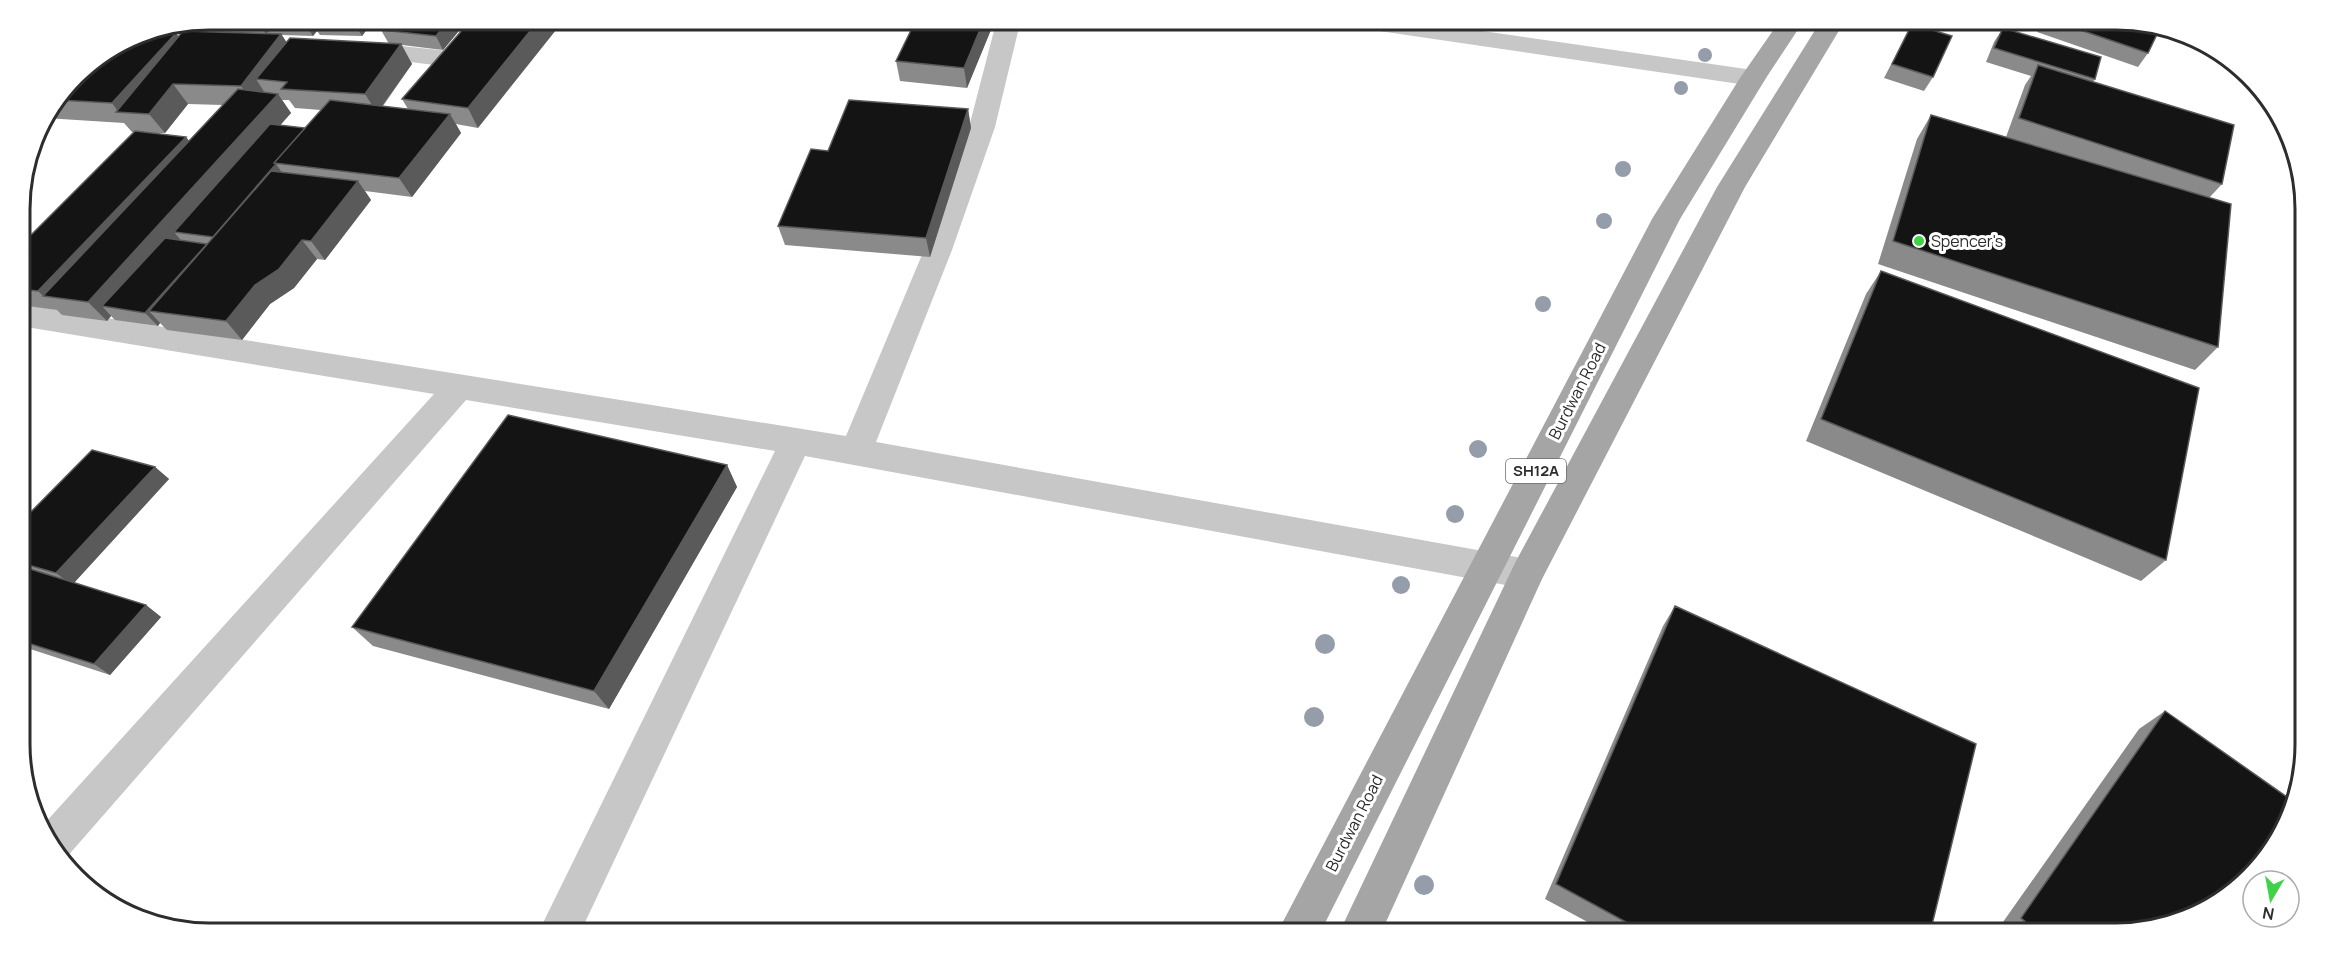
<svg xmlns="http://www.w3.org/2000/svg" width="2325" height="953" font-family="Manrope,sans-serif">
<rect width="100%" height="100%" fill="#fff"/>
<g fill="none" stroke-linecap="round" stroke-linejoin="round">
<!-- minor -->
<path fill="#c7c7c7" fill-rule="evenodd" d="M 997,19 L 1021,19 L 995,127 L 952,250 L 876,442 L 1527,559 L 1539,563 L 1544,574 L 1539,585 L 1527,589 L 805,456 L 580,933 L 538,933 L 775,451 L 466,400 L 66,858 L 59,860 L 44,824 L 434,394 L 20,326 L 20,304 L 846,436 L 924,250 L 969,127 Z
M 1333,19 L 1399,19 L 1753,70 L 1762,72 L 1766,78 L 1762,84 L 1753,86 L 1345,26 L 1336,24 Z
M 362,42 L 459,52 L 468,55 L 472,60 L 468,65 L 459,68 L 353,55 L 350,50 L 353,45 Z"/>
<!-- primary -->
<path fill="#a5a5a5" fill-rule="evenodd" d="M 1781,19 L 1805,19 L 1766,78 L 1680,219 L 1320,933 L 1277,933 L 1652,219 L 1740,78 Z
M 1822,19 L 1846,19 L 1745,187 L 1542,579 L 1381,933 L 1339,933 L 1515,563 L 1717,187 Z"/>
</g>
<!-- trees -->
<g fill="#959daa">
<circle cx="1705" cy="55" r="7"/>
<circle cx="1681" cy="88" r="7"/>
<circle cx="1623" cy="169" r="8"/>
<circle cx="1604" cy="221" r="8"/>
<circle cx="1543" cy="304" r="8"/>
<circle cx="1478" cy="449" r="9"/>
<circle cx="1455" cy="514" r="9"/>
<circle cx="1401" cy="585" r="9"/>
<circle cx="1325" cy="644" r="10"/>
<circle cx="1314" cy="717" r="10"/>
<circle cx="1424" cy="885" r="10"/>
</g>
<!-- wall -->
<path fill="#8a8a8a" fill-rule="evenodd" d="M 209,20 L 374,20 L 362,36 L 320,35 L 317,31 L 313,36 L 282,35 L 286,42 L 389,44 L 381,30 L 468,20 L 443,50 L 402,45 L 412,64 L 383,106 L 408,109 L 402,99 L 471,20 L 478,128 L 456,124 L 461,133 L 412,197 L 365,191 L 371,200 L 325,260 L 317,259 L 294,288 L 270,304 L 242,340 L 167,330 L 160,323 L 158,326 L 115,320 L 111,316 L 107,321 L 62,315 L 57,310 L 20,305 L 20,246 L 134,132 L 132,132 L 124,123 L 45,118 L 84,67 L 179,37 L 209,32 L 202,21 ZM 282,100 L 289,100 L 295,108 L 321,110 L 305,128 L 280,125 L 291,113 ZM 188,104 L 223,105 L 189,141 L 186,137 L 153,133 L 165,133 Z
M 916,20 L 995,20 L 967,88 L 900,81 L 896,61 Z
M 2045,20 L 2116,20 L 2148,53 L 2138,67 L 2037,32 Z
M 1912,24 L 1933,77 L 1924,91 L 1884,78 Z
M 2003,28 L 2095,79 L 2093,82 L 2222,184 L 2209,198 L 2218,347 L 2195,370 L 1878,264 L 1917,139 L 1931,115 L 2006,137 L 2025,85 L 2031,76 L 1986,62 L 1994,42 Z
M 2268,97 L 2275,114 L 2267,112 Z
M 968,109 L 971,128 L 930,257 L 785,245 L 778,226 L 828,151 Z
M 1881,271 L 2166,560 L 2141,581 L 1806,441 L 1866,294 Z
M 727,465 L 737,487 L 609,709 L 373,646 L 352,627 Z
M 155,467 L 169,479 L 74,583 L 146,605 L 161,617 L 110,675 L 21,646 L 21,573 L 22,573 L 24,571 L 21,570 L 21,522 Z
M 1675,606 L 1930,933 L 1608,933 L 1545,899 L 1663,626 Z
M 2165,711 L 2128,933 L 1998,933 L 1996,932 L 2139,729 Z"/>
<!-- shaded-wall -->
<path fill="#5a5a5a" d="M 257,20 L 277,20 L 262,21 L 269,31 L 266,34 Z
M 307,20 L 326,20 L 311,21 L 317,31 L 313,36 L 304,22 Z
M 356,20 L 374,20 L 362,36 L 354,22 Z
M 449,20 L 468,20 L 443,50 L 436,36 Z
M 539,20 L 564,20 L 478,128 L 468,108 Z
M 984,20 L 995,20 L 967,88 L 964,68 Z
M 176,33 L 191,53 L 119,113 L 112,103 Z
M 281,34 L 294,53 L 256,79 L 265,93 L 255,106 L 241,86 Z
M 401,44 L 412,64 L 377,113 L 365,94 Z
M 173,84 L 188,104 L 165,133 L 149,114 Z
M 278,94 L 291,113 L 185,233 L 174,232 L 180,239 L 118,308 L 102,306 L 111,316 L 107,321 L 88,302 Z
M 968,109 L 971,128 L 930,257 L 926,238 Z
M 450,114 L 461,133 L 412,197 L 399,178 Z
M 186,137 L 201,156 L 43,296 L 57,310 L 38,291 Z
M 276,164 L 286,178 L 213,237 Z
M 358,181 L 371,200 L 325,260 L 311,241 Z
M 302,240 L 317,259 L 294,288 L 270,304 L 242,340 L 226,321 L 255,285 Z
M 207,244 L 149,311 L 160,323 L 158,326 L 145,313 Z
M 727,465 L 737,487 L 609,709 L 594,691 Z
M 155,467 L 169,479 L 72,585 L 56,573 Z
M 146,605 L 161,617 L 110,675 L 94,664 Z"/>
<!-- building -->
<path fill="#141414" stroke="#5a5a5a" stroke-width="1.5" d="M 263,20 L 307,20 L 304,22 L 262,21 Z
M 313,20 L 356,20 L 354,22 L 311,21 Z
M 390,20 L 449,20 L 436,36 L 381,30 Z
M 471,20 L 539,20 L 468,108 L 402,99 Z
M 916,20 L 984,20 L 964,68 L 896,61 Z
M 2051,20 L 2116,20 L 2142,25 L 2159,30 L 2148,53 Z
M 1912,24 L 1952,36 L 1933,77 L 1892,64 Z
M 2003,28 L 2101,57 L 2095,79 L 1994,48 Z
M 183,31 L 281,34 L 241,86 L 173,84 L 149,114 L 116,112 Z
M 147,32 L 176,33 L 112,103 L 58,100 L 84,67 L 137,34 Z
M 290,38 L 401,44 L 365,94 L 281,89 L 287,82 L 256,79 Z
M 2038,65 L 2234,125 L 2222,184 L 2019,118 Z
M 238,89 L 278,94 L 88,302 L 43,296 Z
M 330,100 L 450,114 L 399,178 L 274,163 Z
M 849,100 L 968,109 L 926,238 L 778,226 L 811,149 L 828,151 Z
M 1931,115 L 2231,204 L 2218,347 L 1893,241 Z
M 270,124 L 305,128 L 274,163 L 276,164 L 213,237 L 174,232 Z
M 135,131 L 186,137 L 38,291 L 20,289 L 20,246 Z
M 271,171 L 358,181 L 311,241 L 302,240 L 279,269 L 255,285 L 226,321 L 149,311 Z
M 165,238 L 207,244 L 145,313 L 102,306 Z
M 1881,271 L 2199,388 L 2166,560 L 1821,419 Z
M 508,415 L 727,465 L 594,691 L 352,627 Z
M 92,450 L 155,467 L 56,573 L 21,563 L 21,522 Z
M 27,568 L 146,605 L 94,664 L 21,641 L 21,574 Z
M 1675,606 L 1976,744 L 1930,933 L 1646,933 L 1556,884 Z
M 2165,711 L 2294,802 L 2291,816 L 2231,895 L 2178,923 L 2128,933 L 2039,933 L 2021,918 Z"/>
<!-- markers -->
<circle fill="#40d348" stroke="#fff" stroke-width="2" cx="1919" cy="241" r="6"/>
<g text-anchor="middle" stroke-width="6" stroke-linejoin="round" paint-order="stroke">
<!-- shield labels -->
<rect fill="#fff" stroke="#6c6c6c" stroke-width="1.5" x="1506" y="459" width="60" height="24" rx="4.5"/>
<g font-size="15" font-weight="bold" fill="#2d2d2d">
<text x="1536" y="476">SH12A</text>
</g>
<!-- poi labels -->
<g font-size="16" fill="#2d2d2d" stroke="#fff" text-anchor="start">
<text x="1931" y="247">Spencer's</text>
</g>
<!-- street labels -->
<g font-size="16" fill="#2d2d2d" stroke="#fff">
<text transform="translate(1577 391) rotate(-63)" y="6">Burdwan Road</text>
<text transform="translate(1354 823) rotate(-63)" y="6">Burdwan Road</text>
</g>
</g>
<!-- crop -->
<path d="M0 0H2325V953H0ZM209 30H2116A179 179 0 0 1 2295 209V744A179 179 0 0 1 2116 923H209A179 179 0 0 1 30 744V209A179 179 0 0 1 209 30Z" fill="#fff" fill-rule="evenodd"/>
<path fill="none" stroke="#2d2d2d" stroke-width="3" d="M209 30H2116A179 179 0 0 1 2295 209V744A179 179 0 0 1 2116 923H209A179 179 0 0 1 30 744V209A179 179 0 0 1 209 30Z"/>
<!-- north arrow -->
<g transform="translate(2271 899) rotate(190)"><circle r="28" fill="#ffffff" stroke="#ababab" stroke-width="1.5"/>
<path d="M0-4.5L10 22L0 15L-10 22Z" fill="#40d348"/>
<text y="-9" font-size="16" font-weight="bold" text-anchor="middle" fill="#2d2d2d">N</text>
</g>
</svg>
